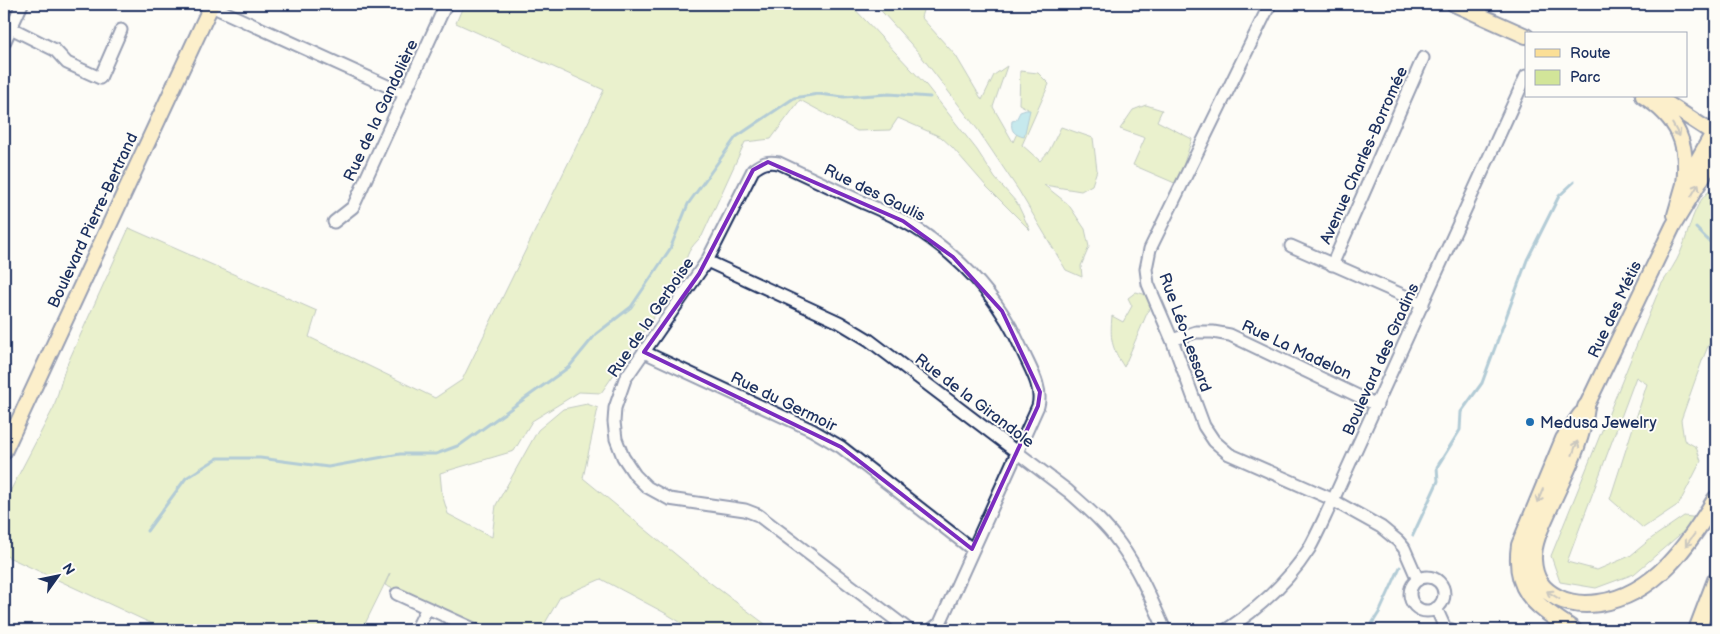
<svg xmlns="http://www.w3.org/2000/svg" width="1720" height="634" font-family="'Balsamiq Sans',sans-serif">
<rect width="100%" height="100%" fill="#fdfcf7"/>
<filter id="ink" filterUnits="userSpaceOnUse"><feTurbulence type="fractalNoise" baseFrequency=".02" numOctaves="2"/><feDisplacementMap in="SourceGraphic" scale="10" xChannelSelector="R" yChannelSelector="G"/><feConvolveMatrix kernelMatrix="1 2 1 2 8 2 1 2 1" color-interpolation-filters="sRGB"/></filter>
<g filter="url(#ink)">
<!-- green -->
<path fill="#d2e599" stroke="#768a7c" d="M 464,4 L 850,4 L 926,85 L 977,150 L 995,178 L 1017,203 L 1030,230 L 986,186 L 952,147 L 941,137 L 898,118 L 890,130 L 857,131 L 800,100 L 771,139 L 745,142 L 702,236 C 690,248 685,254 685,272 L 601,393 L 579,392 L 532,421 L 514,451 L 440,473 L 442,494 L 448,514 L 492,537 L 496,505 L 538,430 L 563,409 L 587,404 L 598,408 L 583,478 L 708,581 L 773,630 L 693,630 L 665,613 L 601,579 L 560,597 L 541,630 L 477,630 L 385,585 L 390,573 L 362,630 L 159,630 L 159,627 L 4,555 L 4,503 L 54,407 L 65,369 L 129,228 L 317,311 L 309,337 L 435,398 L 462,380 L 604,90 L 456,23 Z
M 875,4 L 925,4 L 921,17 L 956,56 L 982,100 L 994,75 L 1007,66 L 993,107 L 1013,142 L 1028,109 L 1019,104 L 1020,71 L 1038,73 L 1049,84 L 1022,145 L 1040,161 L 1049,151 L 1061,127 L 1093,138 L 1097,170 L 1092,185 L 1081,191 L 1044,185 L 1068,204 L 1085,229 L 1089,247 L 1081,266 L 1082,277 L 1066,270 L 1019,191 L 978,130 L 918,52 Z
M 1146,105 L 1162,110 L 1157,121 L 1192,139 L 1177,184 L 1133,165 L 1145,138 L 1120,129 L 1133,110 Z
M 1716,187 L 1716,349 L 1709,344 L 1702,361 L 1681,420 L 1684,440 L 1696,447 L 1701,461 L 1679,504 L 1643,528 L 1610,499 L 1647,384 L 1636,377 L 1567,562 L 1597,570 L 1630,556 L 1652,538 L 1684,516 L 1699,518 L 1634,574 L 1596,588 L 1560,582 L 1551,556 L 1661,285 C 1668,274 1676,263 1681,251 C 1690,230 1694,197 1716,187 Z
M 1136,292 L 1154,297 L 1124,367 C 1111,347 1110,338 1112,316 L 1123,322 L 1132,306 L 1128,298 Z"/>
<!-- water -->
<path fill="#83d2e0" stroke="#5991ac" d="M 1026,110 L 1030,110 L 1024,137 C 1015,135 1010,131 1012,121 L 1016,120 L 1020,112 Z"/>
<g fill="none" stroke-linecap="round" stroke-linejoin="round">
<!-- stream -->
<path stroke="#5991ac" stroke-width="3" d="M 1696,228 L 1716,248
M 147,531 L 186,478 L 218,458 L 260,458 L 328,467 L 400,454 L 436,454 L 460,445 L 569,367 L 596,334 L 631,307 L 670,249 L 688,204 L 736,137 L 794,98 L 818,94 L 844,97 L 889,94 L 930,97
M 1413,535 L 1438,481 L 1437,467 L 1460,430 L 1461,412 L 1482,383 L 1527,260 L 1559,196 L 1574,182
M 1368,630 L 1380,611 L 1400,567"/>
<defs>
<path id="minor" d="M 1270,4 L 1150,249 L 1146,269 L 1148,284 L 1172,340 L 1204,426 L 1214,441 L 1229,454 L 1327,497 L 1381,527 L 1398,541 L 1404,548 L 1418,580
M 211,6 L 405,94
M 1480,15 L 1483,4
M 11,28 L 55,50 L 67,63 L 100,78 L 121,30
M 4,43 L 22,4
M 334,222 L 353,207 L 446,4
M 1291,246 L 1423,304
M 707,261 L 839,322 L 869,340 L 1068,491 C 1087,508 1105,523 1120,544 C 1139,570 1152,601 1165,630
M 1332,265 L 1423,58
M 1172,340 L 1196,332 L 1213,332 L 1230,335 L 1377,405
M 644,352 L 812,430 L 841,447 L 972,549
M1410 594a17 17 0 1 1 34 0a17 17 0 1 1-34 0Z
M 397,594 L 476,630
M 1436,608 L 1445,628 L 1452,630
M 416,630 L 427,608
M 909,630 L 758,515 L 745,510 L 669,499 L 647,487 L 635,475 L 623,457 L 616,439 L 614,422 L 615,408 L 625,379 L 707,261 L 753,170 C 762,163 767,161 779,163 C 807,176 834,189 862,202 C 885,212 909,222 930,238 C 970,267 1003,306 1023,352 C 1030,368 1043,388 1038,406 L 940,623 L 931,630
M 1226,630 C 1258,609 1288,582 1309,549 C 1318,533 1325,516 1333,500 L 1526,76"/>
<path id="major" d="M 1454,4 L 1526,36
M 1643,96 C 1678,119 1689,143 1684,184
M 1656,96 L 1716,135
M 1675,215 L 1684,184 L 1713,133
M 1586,407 L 1673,226 L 1716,155
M 4,452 L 212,4"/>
<path id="highway" d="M 1586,407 C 1582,442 1564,474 1550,506 C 1543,522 1532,542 1533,560 C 1534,579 1542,590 1558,598 C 1572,605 1585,605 1599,603 C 1655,595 1689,544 1716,499
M 1573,630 C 1538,606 1513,593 1520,545 L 1564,439 L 1581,415
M 1697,630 L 1716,580"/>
</defs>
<!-- minor casing -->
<use href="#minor" stroke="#1b2f5e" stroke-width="15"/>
<!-- major casing -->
<use href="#major" stroke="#1b2f5e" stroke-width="18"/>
<!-- highway casing -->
<use href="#highway" stroke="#1b2f5e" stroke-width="20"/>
<!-- minor -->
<use href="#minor" stroke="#fdfcf7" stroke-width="11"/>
<!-- major -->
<use href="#major" stroke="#fbdf96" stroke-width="14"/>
<!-- highway -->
<use href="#highway" stroke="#fbdf96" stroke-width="16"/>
</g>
<!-- one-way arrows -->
<defs><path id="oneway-shaft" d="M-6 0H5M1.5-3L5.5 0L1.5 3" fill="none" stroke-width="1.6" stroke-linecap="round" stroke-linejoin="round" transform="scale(1.25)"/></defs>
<g stroke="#8b877a">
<use href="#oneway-shaft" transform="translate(1676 130) rotate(60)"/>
<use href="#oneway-shaft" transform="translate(1695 190) rotate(-59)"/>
<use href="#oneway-shaft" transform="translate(1575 448) rotate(-70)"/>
<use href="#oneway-shaft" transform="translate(1540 496) rotate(113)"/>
<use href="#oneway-shaft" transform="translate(1690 540) rotate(127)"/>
<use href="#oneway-shaft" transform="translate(1553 595) rotate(-148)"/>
</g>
</g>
<!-- marked area -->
<path d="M0 0H1720V634H0ZM 768,162 L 903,221 L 953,257 L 1002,311 L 1040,392 L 1038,406 L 972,549 L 841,447 L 644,352 L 699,274 L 753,170 Z" fill="#fdfcf7" fill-opacity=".55" fill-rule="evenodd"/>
<path fill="none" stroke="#7b2cbf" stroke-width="4" stroke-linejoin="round" d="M 768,162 L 903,221 L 953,257 L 1002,311 L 1040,392 L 1038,406 L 972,549 L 841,447 L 644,352 L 699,274 L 753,170 Z"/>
<!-- markers -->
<circle fill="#1f6fb2" stroke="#fdfcf7" stroke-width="2" cx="1530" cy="422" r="5"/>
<g text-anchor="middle" stroke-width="4" stroke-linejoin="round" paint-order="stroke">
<!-- street labels -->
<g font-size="16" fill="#1b2f5e" stroke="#fdfcf7">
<text transform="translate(380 110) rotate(-65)" y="6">Rue de la Gandolière</text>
<text transform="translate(1363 155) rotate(-66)" y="6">Avenue Charles-Borromée</text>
<text transform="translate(875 192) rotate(26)" y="6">Rue des Gaulis</text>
<text transform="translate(92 220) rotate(-65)" y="6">Boulevard Pierre-Bertrand</text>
<text transform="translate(1614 309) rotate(-65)" y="6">Rue des Métis</text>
<text transform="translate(650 317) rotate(-56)" y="6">Rue de la Gerboise</text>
<text transform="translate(1186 332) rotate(70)" y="6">Rue Léo-Lessard</text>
<text transform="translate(1297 349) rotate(25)" y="6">Rue La Madelon</text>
<text transform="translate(1380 359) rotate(-66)" y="6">Boulevard des Gradins</text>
<text transform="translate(975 400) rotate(37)" y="6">Rue de la Girandole</text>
<text transform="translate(784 401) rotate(26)" y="6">Rue du Germoir</text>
</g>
<!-- poi labels -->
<g font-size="16" fill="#1b2f5e" stroke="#fdfcf7" text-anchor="start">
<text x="1540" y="428">Medusa Jewelry</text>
</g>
</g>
<!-- margin -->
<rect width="1720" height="634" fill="none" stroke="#fdfcf7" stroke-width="20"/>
<rect x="10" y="10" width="1700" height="614" fill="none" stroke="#1b2f5e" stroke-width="2" filter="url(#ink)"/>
<!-- legend -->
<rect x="1525" y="32" width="162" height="65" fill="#fdfcf7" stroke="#a3aaba"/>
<rect x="1535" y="49" width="25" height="8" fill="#fbdf96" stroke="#a3aaba"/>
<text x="1570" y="58" font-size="15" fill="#1b2f5e">Route</text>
<rect x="1535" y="70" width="25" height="15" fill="#d2e599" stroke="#a3aaba"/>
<text x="1570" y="82" font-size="15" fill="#1b2f5e">Parc</text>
<!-- north arrow -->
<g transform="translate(58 576) rotate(57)" stroke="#fdfcf7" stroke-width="4" paint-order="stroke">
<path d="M0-4L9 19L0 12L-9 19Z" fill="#1b2f5e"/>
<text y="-8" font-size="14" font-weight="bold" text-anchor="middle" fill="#1b2f5e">N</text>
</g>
</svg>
